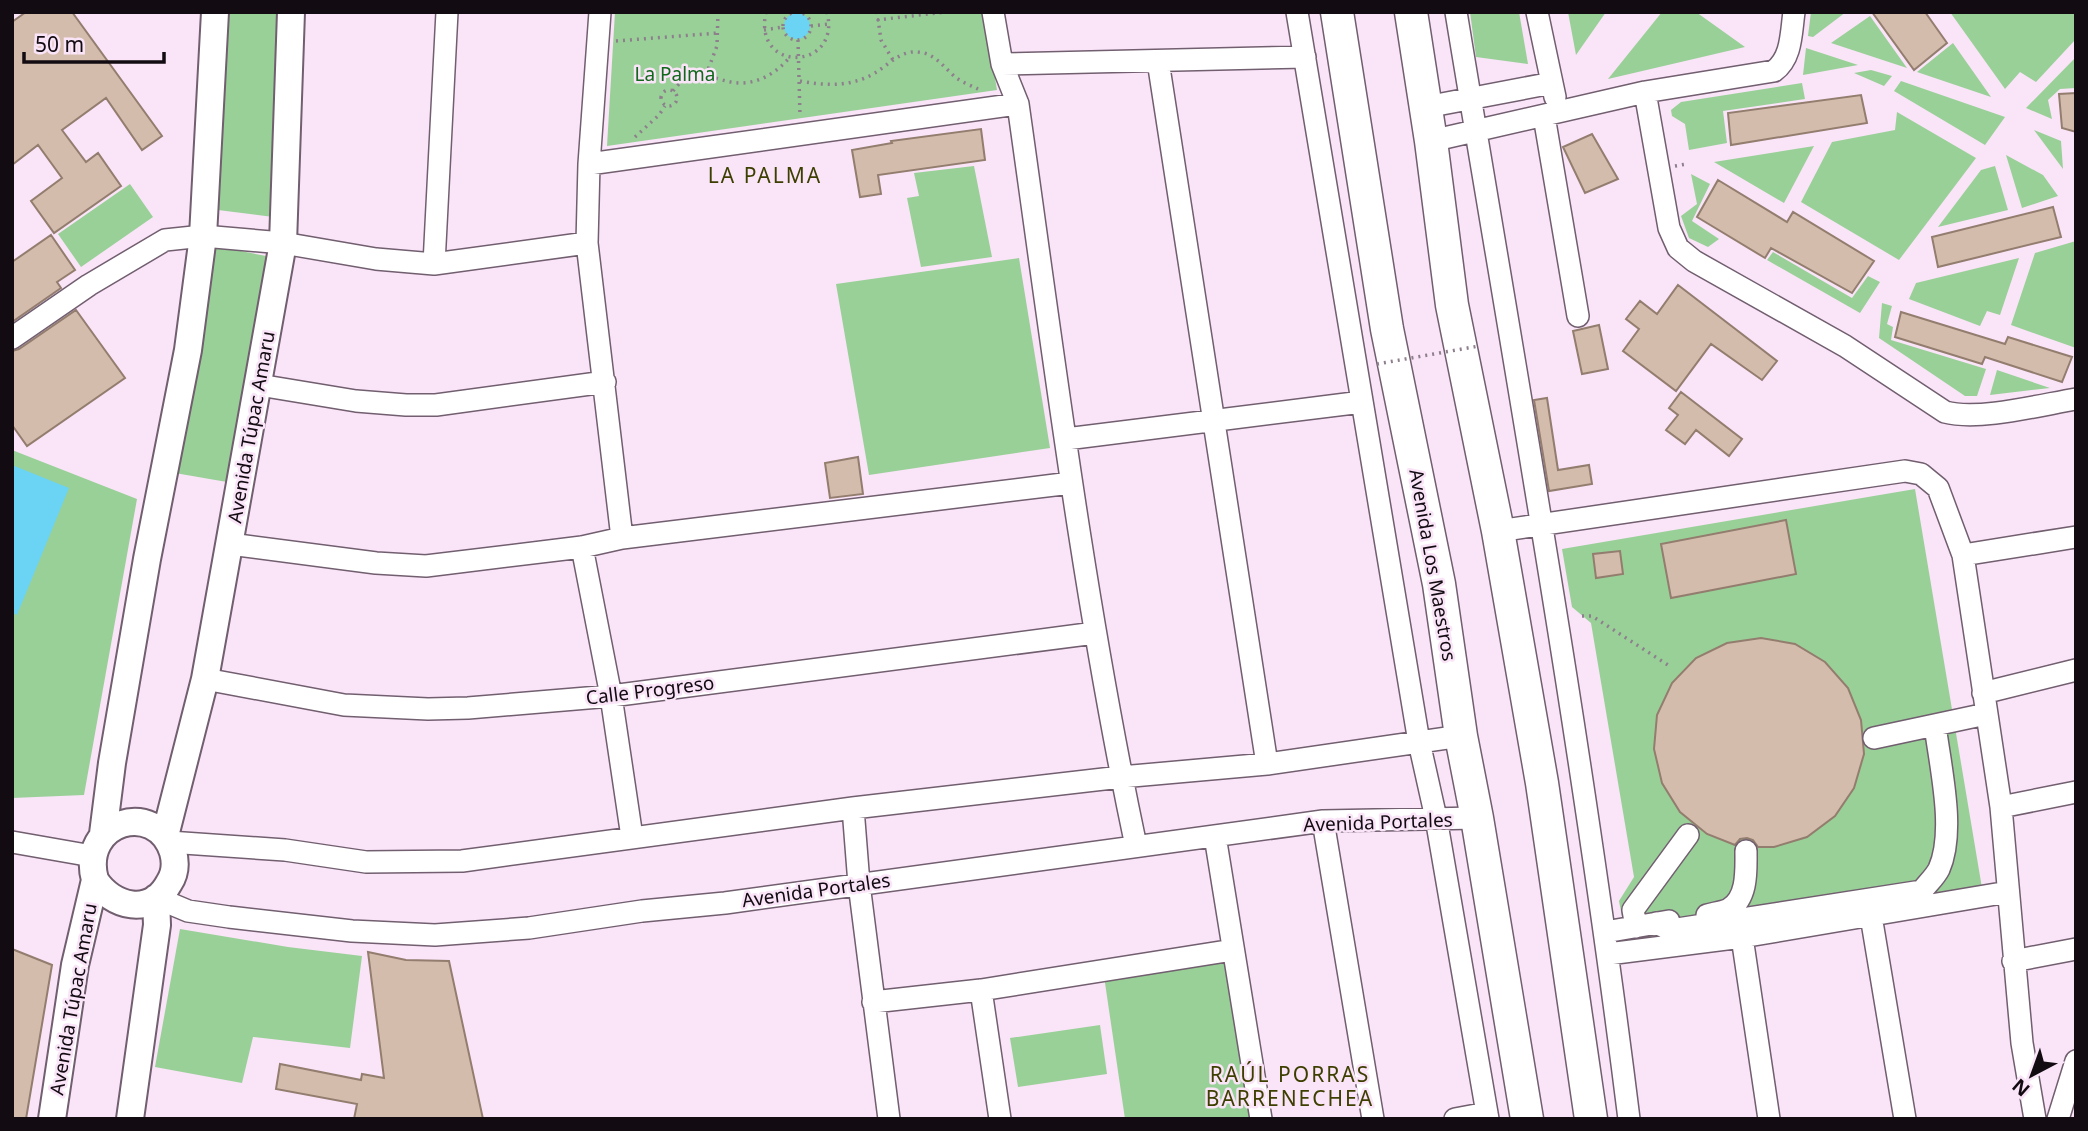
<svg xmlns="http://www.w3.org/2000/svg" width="2088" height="1131" font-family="'Noto Sans',sans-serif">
<rect width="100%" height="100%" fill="#fae4f8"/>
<!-- green -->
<path fill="#99d098" d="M 226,12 L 283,12 L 273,217 L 218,210 Z
M 615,12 L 984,12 L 997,90 L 607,146 Z
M 1470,12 L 1519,12 L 1528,64 L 1476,57 Z
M 1568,12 L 1606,12 L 1576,55 Z
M 1662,12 L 1696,12 L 1745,47 L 1608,79 Z
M 1811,12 L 1846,12 L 1813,37 L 1808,36 Z
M 1950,12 L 2076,12 L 2076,39 L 2036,82 L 2020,72 L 2005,89 Z
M 1870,16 L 1907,68 L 1831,43 Z
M 1953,43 L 1991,97 L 1917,72 Z
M 1806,48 L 1858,65 L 1803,75 Z
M 2076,57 L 2076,88 L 2060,89 L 2048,100 L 2052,119 L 2026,108 Z
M 1871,70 L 1892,76 L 1884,86 L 1854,73 Z
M 1901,81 L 2005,117 L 1985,145 L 1894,91 Z
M 1802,83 L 1805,99 L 1723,111 L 1727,143 L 1689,150 L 1685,124 L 1672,116 L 1671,110 L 1681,102 Z
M 1897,112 L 1976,158 L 1899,260 L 1801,202 L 1832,142 L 1895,130 Z
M 2034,130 L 2061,141 L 2063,169 Z
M 1814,146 L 1784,203 L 1714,162 Z
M 2006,155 L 2043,175 L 2058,196 L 2022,208 Z
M 974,166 L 992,257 L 921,267 L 907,198 L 919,196 L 914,173 Z
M 1995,166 L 2008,210 L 1938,227 L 1981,170 Z
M 1691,174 L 1710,184 L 1692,221 L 1719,239 L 1708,247 L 1689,238 L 1681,216 L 1697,204 Z
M 130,184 L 153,217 L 81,267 L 58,234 Z
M 2076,241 L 2076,348 L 2011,325 L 2035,253 Z
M 215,246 L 266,256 L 227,482 L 175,473 Z
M 1773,252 L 1852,298 L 1868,276 L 1880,282 L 1860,313 L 1767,260 Z
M 1019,258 L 1050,448 L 869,475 L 836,284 Z
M 2019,258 L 2000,315 L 1987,311 L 1980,326 L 1909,299 L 1916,283 Z
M 1882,303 L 1892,306 L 1887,324 L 1893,327 L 1891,340 L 1986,369 L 1977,396 L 1965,396 L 1879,338 Z
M 1997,370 L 2050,388 L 1990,395 Z
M 12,450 L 137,499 L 84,795 L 12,798 Z
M 1915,489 L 1982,888 L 1627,943 L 1619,901 L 1634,877 L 1591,623 L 1572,607 L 1562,549 Z
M 180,929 L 288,947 L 362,956 L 350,1048 L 253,1037 L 242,1083 L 155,1067 Z
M 1227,959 L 1250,1119 L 1125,1119 L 1104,976 Z
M 1100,1025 L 1107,1074 L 1018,1087 L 1010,1038 Z"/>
<!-- water -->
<path fill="#6bd3f3" d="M784 26a13 13 0 1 1 26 0a13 13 0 1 1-26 0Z
M 12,465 L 69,488 L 17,615 L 12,613 Z"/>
<!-- building -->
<path fill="#d4bcac" stroke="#937d6e" stroke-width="2" d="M 26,12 L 72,12 L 162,136 L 142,150 L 106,98 L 62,130 L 86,162 L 98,153 L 121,186 L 54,233 L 31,201 L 62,178 L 38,145 L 12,165 L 12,22 Z
M 1872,12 L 1925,12 L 1947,43 L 1914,70 Z
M 2076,93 L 2076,132 L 2062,128 L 2059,94 Z
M 1861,95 L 1867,123 L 1731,145 L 1728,113 Z
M 981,129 L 985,160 L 878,175 L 881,194 L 860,197 L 852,150 L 892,143 L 891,141 Z
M 1592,134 L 1618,179 L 1585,193 L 1563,147 Z
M 1718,180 L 1787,222 L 1793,212 L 1874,261 L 1852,293 L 1771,248 L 1765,258 L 1697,217 Z
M 2053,207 L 2061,237 L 1938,267 L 1932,237 Z
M 51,235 L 75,270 L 57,282 L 61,288 L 12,322 L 12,262 Z
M 1678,285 L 1777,361 L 1762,380 L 1711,344 L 1676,391 L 1623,351 L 1639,329 L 1626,319 L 1640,301 L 1657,314 Z
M 76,310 L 125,378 L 27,446 L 12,425 L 12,351 L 19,349 Z
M 1901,312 L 2005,344 L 2008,337 L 2072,357 L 2062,382 L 1985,357 L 1982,364 L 1895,337 Z
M 1599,325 L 1608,369 L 1582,374 L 1573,331 Z
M 1681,392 L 1742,439 L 1729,456 L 1696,430 L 1685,444 L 1666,430 L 1678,415 L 1669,408 Z
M 1547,398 L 1558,470 L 1589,465 L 1592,484 L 1549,491 L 1534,400 Z
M 858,457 L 863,494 L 830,498 L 825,463 Z
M 1786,520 L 1796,574 L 1671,598 L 1661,544 Z
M 1620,551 L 1623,574 L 1596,578 L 1593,554 Z
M 1761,638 L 1795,644 L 1825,662 L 1848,688 L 1861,720 L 1864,754 L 1854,788 L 1835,816 L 1807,837 L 1774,847 L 1758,847 L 1753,840 L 1747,838 L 1740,839 L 1735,845 L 1707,834 L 1680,812 L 1662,783 L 1654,749 L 1657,715 L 1672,683 L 1696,658 L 1727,643 Z
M 12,949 L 52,965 L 26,1119 L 12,1119 Z
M 368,952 L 406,960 L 449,961 L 483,1119 L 354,1119 L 357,1104 L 276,1089 L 280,1064 L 361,1080 L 362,1074 L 384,1078 Z"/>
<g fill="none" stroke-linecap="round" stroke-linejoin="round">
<defs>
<path id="minor" d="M 600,12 L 589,164 L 587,243 L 622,538
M 993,12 L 1002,64 L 1018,104 C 1053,352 1084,601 1136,846
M 1297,12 L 1419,742 L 1436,818 L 1488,1119
M 1456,12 C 1517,381 1583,748 1629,1119
M 1537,12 L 1555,97
M 1158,61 L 1267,764
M 1002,64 L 1305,57
M 1645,92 L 1669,228 L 1678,248 L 1694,261 L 1845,346 L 1945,412 C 1979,421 2040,405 2076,399
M 1426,107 L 1552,83
M 1544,116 L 1578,316
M 1431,141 L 1645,92 L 1774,71 C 1792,58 1791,33 1794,12
M 589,164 L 1018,104
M 434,264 L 447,12
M 12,338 L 89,285 L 165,240 L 203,236 L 283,243 L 376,259 L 434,264 L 587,243
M 259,385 L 356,401 L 406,405 L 436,405 L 605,382
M 1066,439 L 1362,402
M 1498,531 L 1905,471 L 1921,474 L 1938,488 L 1963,555 L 2001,807 L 2022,1043 L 2035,1119
M 230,544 L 376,563 L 426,566 L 582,547 L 622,538 L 1071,483
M 582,547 L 611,696 L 632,837
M 1963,555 L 2076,537
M 205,679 L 344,705 L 428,709 L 468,708 L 611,696 L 1095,633
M 1983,693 L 2076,670
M 1874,738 L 1986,714
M 2001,807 L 2076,792
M 853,808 L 859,884 L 889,1119
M 1323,821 L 1373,1119
M 1215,836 L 1261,1119
M 12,842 L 92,856
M 169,842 L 285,850 L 366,862 L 462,861 L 853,808 L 1121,777 L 1267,764 L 1461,736
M 157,898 L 188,911 L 229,917 L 352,931 L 435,935 L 529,928 L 642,911 L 725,903 L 1323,821 L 1477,818
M 1707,915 C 1714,913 1724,912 1729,909 C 1748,898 1746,870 1746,851
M 1871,916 L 1905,1119
M 1656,923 L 1671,930 L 1922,891 C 1927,884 1935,877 1939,869 C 1956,831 1940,766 1935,725
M 1636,927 L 1633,910 L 1688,835
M 1605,932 L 1669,921
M 1742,937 L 1769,1119
M 1608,954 L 1742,937 L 2008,892
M 2013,961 L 2076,949
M 981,990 L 1000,1119
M 873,1002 L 981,990 L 1233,950
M 1455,1119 L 1487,1113
M 2058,1119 L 2076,1061"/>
<path id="major" d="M 103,834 L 112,763 L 147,559 L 188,350 L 203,236 L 215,12
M 165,836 L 205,679 L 283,243 L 291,12
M 52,1119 L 75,965 L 95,880 C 79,821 156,799 173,852 C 176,863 175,874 169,883 C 151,917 112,907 95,880
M 130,1119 L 157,925 L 156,898"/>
<path id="highway" d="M 1337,12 L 1387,329 L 1439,584 L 1461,736 L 1477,818 L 1527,1119
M 1411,12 L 1431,141 L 1452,305 L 1498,531 L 1542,783 L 1591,1119"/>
</defs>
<!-- minor casing -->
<use href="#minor" stroke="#715e6f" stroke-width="24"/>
<!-- major casing -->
<use href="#major" stroke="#715e6f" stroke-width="30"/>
<!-- highway casing -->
<use href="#highway" stroke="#715e6f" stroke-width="35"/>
<!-- path -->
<path stroke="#8e7f8d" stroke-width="3.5" stroke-dasharray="2 5" stroke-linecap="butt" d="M 766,12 C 752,74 842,71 827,12
M 877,12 L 881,40 L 893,60
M783 26a14 14 0 1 1 28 0a14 14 0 1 1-28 0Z
M 877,20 L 945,12
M 811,26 L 829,24
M 764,30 L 783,27
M 798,40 L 800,117
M 616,41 L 718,33
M 706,75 L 717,46 L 718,12
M 800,81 C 826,86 851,87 875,73 C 888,65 901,50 918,52 C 934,53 943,66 954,76 C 961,82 970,85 978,89
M661 98a8 8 0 1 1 16 0a8 8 0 1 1-16 0Z
M 673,91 C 696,60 715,84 743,83 C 762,82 778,71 790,57
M 635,137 L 659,115 L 665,106
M 1675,166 L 1687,164
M 1582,616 L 1592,616 L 1668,665"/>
<!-- minor -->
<use href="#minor" stroke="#fff" stroke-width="21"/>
<!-- major -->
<use href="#major" stroke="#fff" stroke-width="26"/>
<!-- highway -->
<use href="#highway" stroke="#fff" stroke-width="32"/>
<!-- path-bridge -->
<path stroke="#8e7f8d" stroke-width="3.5" stroke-dasharray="2 5" stroke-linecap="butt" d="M 1377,364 L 1479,346"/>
</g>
<g text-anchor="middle" stroke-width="5" stroke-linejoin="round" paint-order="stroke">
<!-- park labels -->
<g font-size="19" fill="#10681b" stroke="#fae4f8">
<text x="675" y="81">La Palma</text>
</g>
<!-- street labels -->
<g font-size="19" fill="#120b11" stroke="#fae4f8">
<text transform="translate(251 427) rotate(-80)" y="7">Avenida Túpac Amaru</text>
<text transform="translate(1433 565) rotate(80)" y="7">Avenida Los Maestros</text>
<text transform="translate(650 690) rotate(-7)" y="7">Calle Progreso</text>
<text transform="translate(1378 822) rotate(-2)" y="7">Avenida Portales</text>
<text transform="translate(816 890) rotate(-8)" y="7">Avenida Portales</text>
<text transform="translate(73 999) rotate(-80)" y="7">Avenida Túpac Amaru</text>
</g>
<!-- neighbourhood labels -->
<g font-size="21" letter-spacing="2" fill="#3d3f00" stroke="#fae4f8">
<text x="765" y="183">LA PALMA</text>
<text x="1290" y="1082">RAÚL PORRAS<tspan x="1290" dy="24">BARRENECHEA</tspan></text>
</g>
</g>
<!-- border -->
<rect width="2088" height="1131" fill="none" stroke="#120b11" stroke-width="28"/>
<!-- north arrow -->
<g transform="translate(2032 1075) rotate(221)" stroke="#fae4f8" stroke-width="5" paint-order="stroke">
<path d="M0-5L12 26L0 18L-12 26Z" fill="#120b11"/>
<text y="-10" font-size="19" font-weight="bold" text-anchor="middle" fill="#120b11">N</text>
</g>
<!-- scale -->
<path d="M24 52v10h140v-10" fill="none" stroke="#120b11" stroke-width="3.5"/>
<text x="35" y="52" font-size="21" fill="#120b11" stroke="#fae4f8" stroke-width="5" paint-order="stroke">50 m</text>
</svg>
